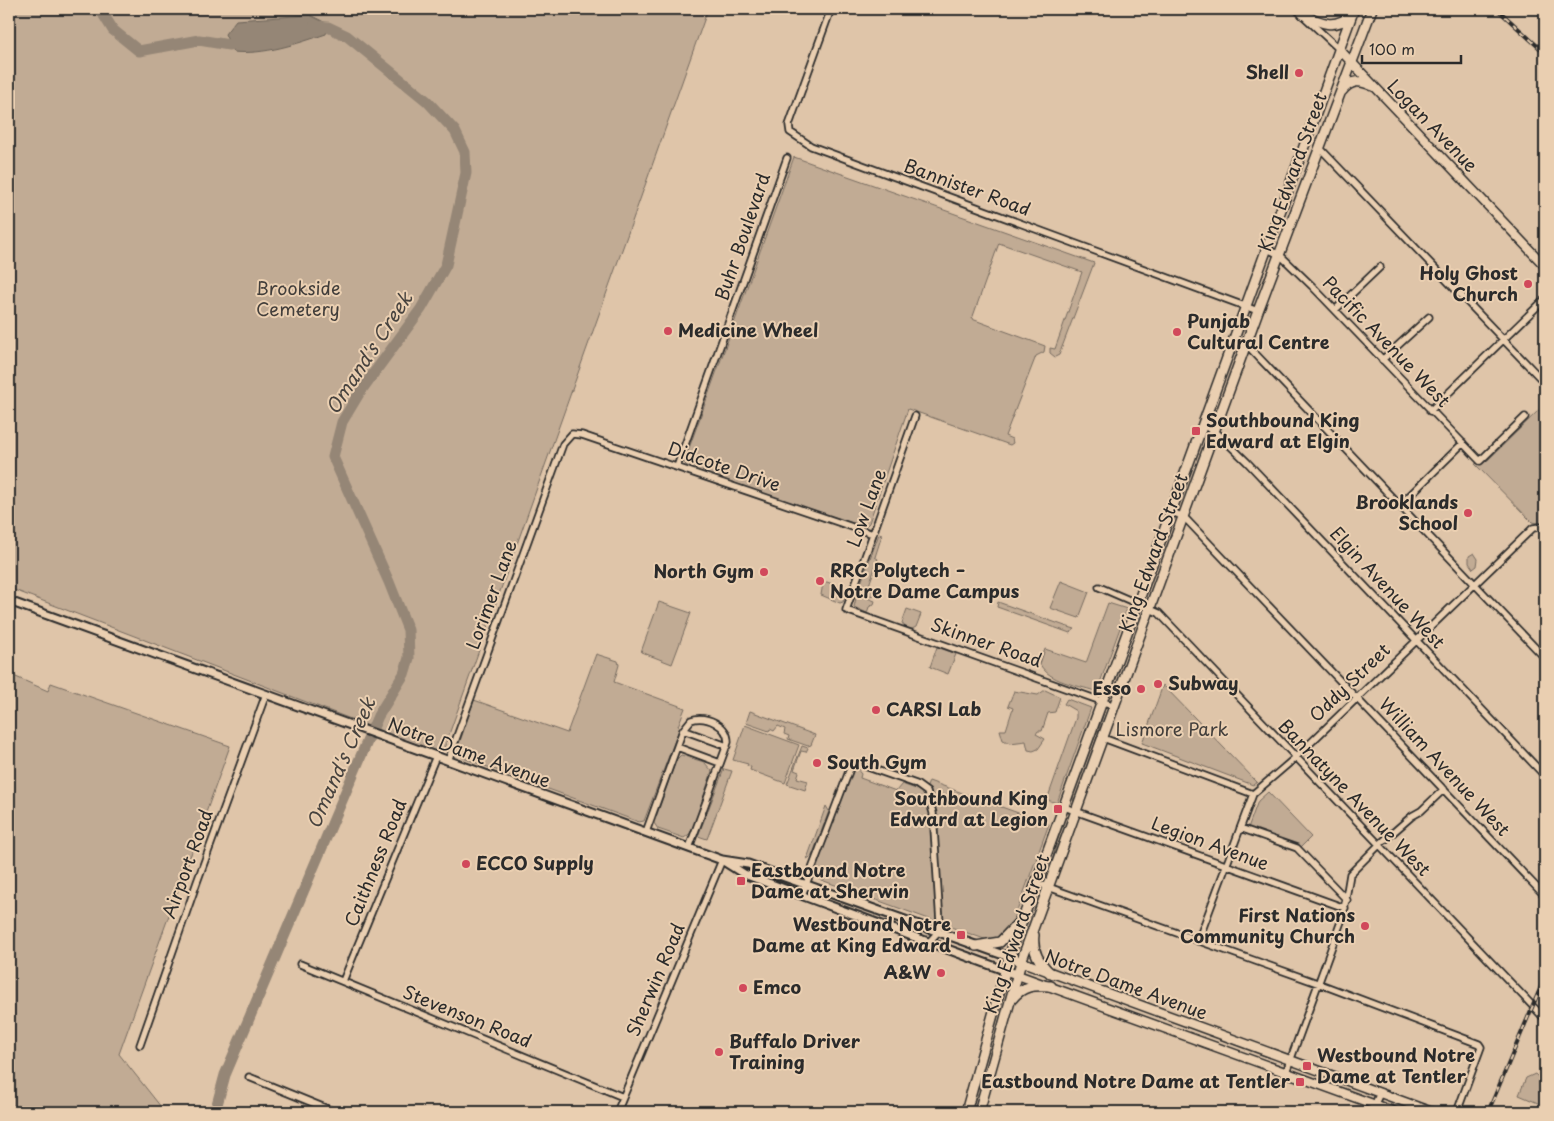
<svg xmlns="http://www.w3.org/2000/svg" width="1554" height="1121" font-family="'Playpen Sans',sans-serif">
<rect width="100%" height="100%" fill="#dfc5a9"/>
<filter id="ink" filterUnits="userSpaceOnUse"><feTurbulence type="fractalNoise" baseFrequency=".02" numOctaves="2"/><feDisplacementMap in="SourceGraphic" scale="10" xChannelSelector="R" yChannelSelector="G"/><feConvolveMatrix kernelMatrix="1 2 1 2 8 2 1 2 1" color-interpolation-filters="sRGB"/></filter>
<g filter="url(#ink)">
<!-- green -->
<path fill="#c1ab94" stroke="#766b60" d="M 9,9 L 708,9 L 442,754 L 9,588 Z
M 794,157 L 1094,263 L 1059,355 L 1055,357 L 1050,353 L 1050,348 L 1055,349 L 1082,272 L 999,243 L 972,319 L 1045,346 L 1044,352 L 1036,356 L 1005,436 L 1012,439 L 1013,443 L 1010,445 L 908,409 L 869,523 L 865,527 L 696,472 L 688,468 L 684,462 Z
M 1545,404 L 1545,524 L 1532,522 L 1475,464 L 1488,460 Z
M 879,534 L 882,535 L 875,557 L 878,559 L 869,585 L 876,588 L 873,596 L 858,591 Z
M 1474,553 L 1478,559 L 1477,566 L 1473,569 L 1469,563 L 1469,556 Z
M 1061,581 L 1089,592 L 1079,618 L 1050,608 Z
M 827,582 L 849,590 L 843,602 L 840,603 L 821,595 L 823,583 Z
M 857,594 L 875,601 L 874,604 L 869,607 L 867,613 L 854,607 Z
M 659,602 L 691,613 L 672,664 L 641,652 Z
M 998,602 L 1065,626 L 1075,629 L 1070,633 L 997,607 Z
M 1108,603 L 1127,609 L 1098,688 L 1095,691 C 1077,685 1049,682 1040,664 L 1045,649 L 1086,663 Z
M 907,609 L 921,614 L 916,627 L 912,629 L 905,627 L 902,623 Z
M 937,647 L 956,654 L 948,674 L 930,667 Z
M 596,654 L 618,661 L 619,665 L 614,682 L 685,708 L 678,726 L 680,727 L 644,821 L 639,822 L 463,758 L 457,750 L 474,700 L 567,733 Z
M 9,674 L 48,691 L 51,683 L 230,746 L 119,1054 L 165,1112 L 9,1112 Z
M 1163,685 L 1257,782 L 1253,785 L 1142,743 Z
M 1045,690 L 1060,697 L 1055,712 L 1048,713 L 1042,731 L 1038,731 L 1036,734 L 1045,739 L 1038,749 L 1033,751 L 1028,750 L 1026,741 L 1010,743 L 1003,740 L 1000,730 L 1006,730 L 1013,708 L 1008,706 L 1014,691 L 1038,695 Z
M 1067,699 L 1091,708 L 1057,803 L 1047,800 L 1076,718 L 1076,711 L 1064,704 Z
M 750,711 L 815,735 L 811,745 L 808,746 L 788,739 L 789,736 L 784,734 L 785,729 L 778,726 L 774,731 L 770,729 L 769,731 L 746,723 Z
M 1104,712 L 1083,785 L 1074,806 L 1073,796 Z
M 745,725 L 799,745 L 785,783 L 750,770 L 751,767 L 747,766 L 748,764 L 733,760 Z
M 802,746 L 808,748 L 806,752 L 801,751 L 794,770 L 799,772 L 797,778 L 808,781 L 805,790 L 787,784 Z
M 681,755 L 704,762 L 712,771 L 692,832 L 684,838 L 658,829 L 654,823 L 676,760 Z
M 724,769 L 732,771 L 707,839 L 698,836 Z
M 857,769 L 861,774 L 860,778 L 896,791 L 902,784 L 921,791 L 924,795 L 929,781 L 1049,824 L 1006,941 L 998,944 L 813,877 L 851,771 Z
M 1268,792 L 1311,837 L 1301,847 L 1248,828 L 1258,801 Z
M 826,806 L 829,811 L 812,856 L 807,859 Z
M 1069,815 L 1071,815 L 1047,878 L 1063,821 Z
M 1535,1074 L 1545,1084 L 1545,1106 L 1519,1095 L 1526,1078 Z"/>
<!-- water -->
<path fill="#958676" stroke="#6b6258" d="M 310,15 L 326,23 L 328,27 L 326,34 C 296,44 265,55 233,52 L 225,34 L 236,20 Z"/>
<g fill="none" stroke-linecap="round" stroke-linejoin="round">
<!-- river -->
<path stroke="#958676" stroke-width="11" d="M 100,9 L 113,30 L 139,51 L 199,40 L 229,45 L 242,42
M 215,1112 L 225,1075 L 378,716 L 404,674 L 409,658 L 408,630 L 389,582 L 333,457 L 342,422 L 360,392 L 421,309 L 446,265 L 466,173 L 465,152 L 455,131 L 427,101 L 347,36 L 328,27 L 314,26"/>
<defs>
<path id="minor" d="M 831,9 L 789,125 L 790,132 L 811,146 L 1258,311
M 1296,9 L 1339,49
M 1319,147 L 1545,383
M 1267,249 L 1280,255 L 1312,286 L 1480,461 L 1525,417
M 1335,310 L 1380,267
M 1246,344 L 1545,658
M 1382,360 L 1429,317
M 1430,411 L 1545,299
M 915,416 L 846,610 L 1115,706
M 1203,426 L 1215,431 L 1247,462 L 1545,776
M 677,467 L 787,158
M 1400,505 L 1463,443
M 1172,512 L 1184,517 L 1545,896
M 1099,587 L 1159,613 L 1545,1019
M 683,730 L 727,746
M 1103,738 L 1253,794
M 677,747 L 720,763
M 448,761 L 563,444 L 572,434 L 582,435 L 873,534
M 1064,807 L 1345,908
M 1240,828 L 1297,848 L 1347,900
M 646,832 L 683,730 L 691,720 C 706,715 728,725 728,742 L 689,848
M 1037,883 L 1320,984 L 1479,1044 L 1481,1047 L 1457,1112
M 802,895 L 851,766 L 862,765 L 916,784 L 927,792 L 933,813 L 940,923 L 938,932 L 929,942
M 1198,941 L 1253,794 L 1295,758 L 1533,528 L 1540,527 L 1545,530
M 300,964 L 623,1097
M 343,981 L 436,756
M 140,1045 L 197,882 L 266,694
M 1286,1072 L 1343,916 L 1350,874 L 1380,844 L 1412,816 L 1421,811 L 1444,789
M 249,1077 L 335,1112
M 617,1112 L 722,860
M 1371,1112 L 1380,1093"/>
<path id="tertiary" d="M 9,601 L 722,860 L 748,864 L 1009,957
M 725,862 L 744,874 L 1004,970"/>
<path id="secondary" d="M 1339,49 L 1545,266
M 1009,957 L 1432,1112
M 1004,970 L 1395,1112"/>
<path id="primary" d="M 1303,14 C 1320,23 1335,30 1351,15
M 1342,91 C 1351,79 1361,80 1373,86
M 1034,935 C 1032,952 1039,962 1051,974
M 976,946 L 1000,942 L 1020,921
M 1012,999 C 1023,985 1034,985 1051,986
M 966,1112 L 1009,957 L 1354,9
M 979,1112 L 1021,962 L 1258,311 L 1372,9"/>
</defs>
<!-- minor casing -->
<use href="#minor" stroke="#2b2b2b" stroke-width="9"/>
<!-- tertiary casing -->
<use href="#tertiary" stroke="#2b2b2b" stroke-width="11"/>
<!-- secondary casing -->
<use href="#secondary" stroke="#2b2b2b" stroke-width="11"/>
<!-- primary casing -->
<use href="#primary" stroke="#2b2b2b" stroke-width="12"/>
<!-- minor -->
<use href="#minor" stroke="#eacfb1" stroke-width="5.5"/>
<!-- tertiary -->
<use href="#tertiary" stroke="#eacfb1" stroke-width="7"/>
<!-- secondary -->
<use href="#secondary" stroke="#eacfb1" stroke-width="8"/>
<!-- primary -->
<use href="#primary" stroke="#eacfb1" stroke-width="9"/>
<defs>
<path id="rail" d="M 1497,9 L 1545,53
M 1539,9 L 1545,14
M 1488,1112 L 1545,977"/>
</defs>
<!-- rail casing -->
<use href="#rail" stroke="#2b2b2b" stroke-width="4"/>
<!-- rail -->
<use href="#rail" stroke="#eacfb1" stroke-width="2" stroke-dasharray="5.5" stroke-linecap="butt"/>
</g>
</g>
<!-- markers -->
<g fill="#d1495b" stroke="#eacfb1" stroke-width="2">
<circle cx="1299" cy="73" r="5"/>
<circle cx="1528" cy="284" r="5"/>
<circle cx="668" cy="331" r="5"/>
<circle cx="1177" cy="332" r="5"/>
<rect x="1191" y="426" width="10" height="10" rx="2.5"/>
<circle cx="1468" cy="513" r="5"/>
<circle cx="764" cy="572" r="5"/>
<circle cx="820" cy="581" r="5"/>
<circle cx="1158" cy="684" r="5"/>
<circle cx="1141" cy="689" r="5"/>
<circle cx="876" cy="710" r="5"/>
<circle cx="817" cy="763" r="5"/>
<rect x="1053" y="804" width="10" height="10" rx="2.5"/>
<circle cx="466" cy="864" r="5"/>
<rect x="736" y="876" width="10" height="10" rx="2.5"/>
<circle cx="1365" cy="926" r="5"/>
<rect x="956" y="930" width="10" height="10" rx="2.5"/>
<circle cx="941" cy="973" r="5"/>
<circle cx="743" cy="988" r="5"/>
<circle cx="719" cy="1052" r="5"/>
<rect x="1302" y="1061" width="10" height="10" rx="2.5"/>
<rect x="1295" y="1077" width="10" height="10" rx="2.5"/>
</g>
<g text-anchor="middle" stroke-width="4" stroke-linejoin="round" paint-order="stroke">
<!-- poi labels -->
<g font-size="18" font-weight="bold" fill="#2b2b2b" stroke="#eacfb1" text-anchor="start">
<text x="1289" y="79" text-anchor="end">Shell</text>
<text x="1518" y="280" text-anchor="end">Holy Ghost<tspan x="1518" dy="21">Church</tspan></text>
<text x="1187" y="328">Punjab<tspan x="1187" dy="21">Cultural Centre</tspan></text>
<text x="678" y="337">Medicine Wheel</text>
<text x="1206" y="427">Southbound King<tspan x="1206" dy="21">Edward at Elgin</tspan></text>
<text x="1458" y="509" text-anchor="end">Brooklands<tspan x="1458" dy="21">School</tspan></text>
<text x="830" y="577">RRC Polytech –<tspan x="830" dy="21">Notre Dame Campus</tspan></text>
<text x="754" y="578" text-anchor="end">North Gym</text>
<text x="1168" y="690">Subway</text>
<text x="1131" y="695" text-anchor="end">Esso</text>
<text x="886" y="716">CARSI Lab</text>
<text x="827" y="769">South Gym</text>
<text x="1048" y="805" text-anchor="end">Southbound King<tspan x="1048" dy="21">Edward at Legion</tspan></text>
<text x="476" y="870">ECCO Supply</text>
<text x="751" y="877">Eastbound Notre<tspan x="751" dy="21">Dame at Sherwin</tspan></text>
<text x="1355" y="922" text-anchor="end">First Nations<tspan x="1355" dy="21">Community Church</tspan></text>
<text x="951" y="931" text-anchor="end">Westbound Notre<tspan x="951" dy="21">Dame at King Edward</tspan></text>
<text x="931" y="979" text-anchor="end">A&amp;W</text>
<text x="753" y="994">Emco</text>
<text x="729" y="1048">Buffalo Driver<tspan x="729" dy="21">Training</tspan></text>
<text x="1317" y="1062">Westbound Notre<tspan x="1317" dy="21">Dame at Tentler</tspan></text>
<text x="1290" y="1088" text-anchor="end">Eastbound Notre Dame at Tentler</text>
</g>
<!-- street labels -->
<g font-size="18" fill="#2b2b2b" stroke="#eacfb1">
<text transform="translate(1432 126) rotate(46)" y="6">Logan Avenue</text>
<text transform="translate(1293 172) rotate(-70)" y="6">King Edward Street</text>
<text transform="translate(967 188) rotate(20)" y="6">Bannister Road</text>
<text transform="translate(743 237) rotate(-71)" y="6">Buhr Boulevard</text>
<text transform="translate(1386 342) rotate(46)" y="6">Pacific Avenue West</text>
<text transform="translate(724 467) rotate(19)" y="6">Didcote Drive</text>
<text transform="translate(867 508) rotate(-70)" y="6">Low Lane</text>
<text transform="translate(1154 553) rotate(-70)" y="6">King Edward Street</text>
<text transform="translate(1387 588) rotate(47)" y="6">Elgin Avenue West</text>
<text transform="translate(492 595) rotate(-70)" y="6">Lorimer Lane</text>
<text transform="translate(986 643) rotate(19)" y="6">Skinner Road</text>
<text transform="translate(1350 683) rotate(-44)" y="6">Oddy Street</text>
<text transform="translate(469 753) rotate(20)" y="6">Notre Dame Avenue</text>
<text transform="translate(1444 767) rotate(47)" y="6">William Avenue West</text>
<text transform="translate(1354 798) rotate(46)" y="6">Bannatyne Avenue West</text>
<text transform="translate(1210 844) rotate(20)" y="6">Legion Avenue</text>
<text transform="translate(376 863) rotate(-68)" y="6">Caithness Road</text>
<text transform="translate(188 864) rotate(-70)" y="6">Airport Road</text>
<text transform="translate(1017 934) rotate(-71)" y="6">King Edward Street</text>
<text transform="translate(656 980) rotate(-67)" y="6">Sherwin Road</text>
<text transform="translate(1126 985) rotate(20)" y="6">Notre Dame Avenue</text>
<text transform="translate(467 1017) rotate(22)" y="6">Stevenson Road</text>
</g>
<!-- park labels -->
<g font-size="18" fill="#423e3b" stroke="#eacfb1">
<text x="298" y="295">Brookside<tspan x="298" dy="21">Cemetery</tspan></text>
<text x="1172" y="736">Lismore Park</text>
</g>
<!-- water labels -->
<g font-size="19" font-style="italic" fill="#46423e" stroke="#eacfb1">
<text transform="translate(369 353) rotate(-57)" y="7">Omand's Creek</text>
<text transform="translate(341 763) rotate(-66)" y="7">Omand's Creek</text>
</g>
</g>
<!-- margin -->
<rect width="1554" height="1121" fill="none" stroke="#eacfb1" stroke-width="30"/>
<rect x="15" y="15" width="1524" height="1091" fill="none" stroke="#2b2b2b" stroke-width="2" filter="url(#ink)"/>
<!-- scale -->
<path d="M1362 55v8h99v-8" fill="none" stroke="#2b2b2b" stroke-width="2.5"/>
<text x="1369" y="55" font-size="15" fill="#2b2b2b" stroke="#eacfb1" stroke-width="4" paint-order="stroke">100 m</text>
</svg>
